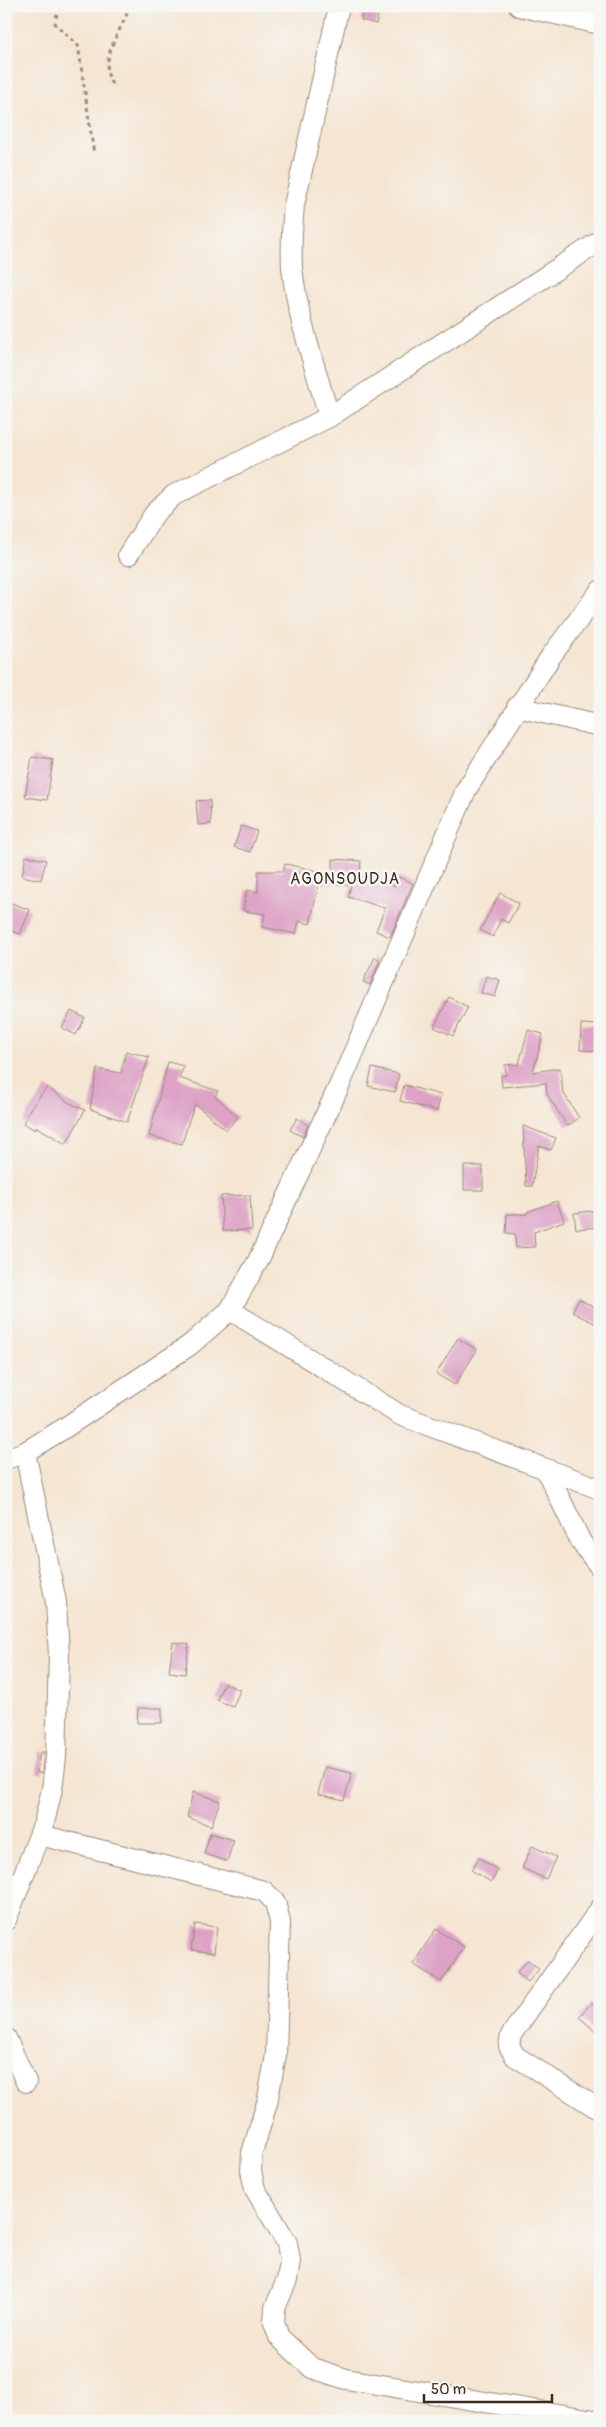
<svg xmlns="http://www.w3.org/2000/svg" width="606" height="2427" font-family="Pangolin,sans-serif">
<rect width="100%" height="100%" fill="#f6f6f2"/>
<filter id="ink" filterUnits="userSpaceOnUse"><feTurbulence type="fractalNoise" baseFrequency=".02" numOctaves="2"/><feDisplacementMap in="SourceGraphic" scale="10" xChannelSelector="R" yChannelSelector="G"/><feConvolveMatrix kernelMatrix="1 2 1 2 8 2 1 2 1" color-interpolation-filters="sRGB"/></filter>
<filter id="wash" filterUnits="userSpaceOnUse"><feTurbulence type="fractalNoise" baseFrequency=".0096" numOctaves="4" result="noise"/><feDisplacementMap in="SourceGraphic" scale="20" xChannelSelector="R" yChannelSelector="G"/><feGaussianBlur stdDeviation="1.12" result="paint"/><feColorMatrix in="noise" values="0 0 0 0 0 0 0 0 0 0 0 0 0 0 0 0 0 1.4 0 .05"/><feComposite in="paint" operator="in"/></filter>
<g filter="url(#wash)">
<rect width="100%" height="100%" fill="#f5e5d2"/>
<g id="blocks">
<!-- building -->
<path fill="#dda2c6" d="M 364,6 L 380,6 L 376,24 L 361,20 Z
M 32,757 L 53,760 L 47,800 L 25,797 Z
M 210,800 L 211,824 L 198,825 L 196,801 Z
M 241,826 L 257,831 L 250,852 L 234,847 Z
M 26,856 L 46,860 L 41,880 L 22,876 Z
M 333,859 L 361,861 L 360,876 L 394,886 L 398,877 L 413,883 L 390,937 L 376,931 L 385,908 L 348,897 L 351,885 L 319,883 L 310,924 L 299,921 L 296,934 L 262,927 L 265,914 L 243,911 L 247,890 L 258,892 L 258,871 L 283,871 L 285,864 L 333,874 Z
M 500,893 L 519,903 L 508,923 L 501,919 L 493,937 L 480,930 Z
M 6,901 L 30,910 L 20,934 L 6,929 Z
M 375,957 L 380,960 L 370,985 L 363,982 Z
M 486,976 L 500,980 L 495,997 L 481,993 Z
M 449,997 L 468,1007 L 453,1036 L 434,1027 Z
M 71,1011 L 85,1018 L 76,1035 L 62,1028 Z
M 581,1024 L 599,1025 L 598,1051 L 580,1050 Z
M 528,1030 L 543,1034 L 533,1072 L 560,1068 L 563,1092 L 579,1118 L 567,1126 L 547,1094 L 546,1083 L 502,1087 L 501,1076 L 506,1075 L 505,1065 L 519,1064 Z
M 126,1051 L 149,1057 L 127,1122 L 90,1109 L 97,1069 L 121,1073 Z
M 168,1062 L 184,1066 L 179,1078 L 218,1091 L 215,1096 L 238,1117 L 226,1130 L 195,1104 L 189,1120 L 182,1144 L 149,1136 Z
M 372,1068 L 399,1074 L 395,1092 L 368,1086 Z
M 404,1085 L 441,1095 L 437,1111 L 400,1101 Z
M 47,1087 L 68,1102 L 85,1110 L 66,1144 L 37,1127 L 35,1130 L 23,1123 L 30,1109 Z
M 297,1118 L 308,1125 L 303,1137 L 290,1130 Z
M 523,1126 L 556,1138 L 551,1150 L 539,1146 L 532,1186 L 526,1186 Z
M 464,1166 L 483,1166 L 483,1190 L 464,1190 Z
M 250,1195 L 252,1230 L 223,1231 L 221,1196 Z
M 557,1201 L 564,1221 L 534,1232 L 535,1247 L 516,1248 L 515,1234 L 506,1233 L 507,1214 L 527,1214 L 527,1212 Z
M 600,1210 L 600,1227 L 576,1229 L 574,1213 Z
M 579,1299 L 600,1310 L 600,1326 L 572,1312 Z
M 458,1338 L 477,1350 L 455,1385 L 436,1374 Z
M 173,1642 L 189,1644 L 185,1674 L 169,1672 Z
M 224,1683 L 240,1690 L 233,1707 L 217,1700 Z
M 138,1708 L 162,1708 L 162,1723 L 137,1723 Z
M 40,1752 L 44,1752 L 42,1773 L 37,1773 Z
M 325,1767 L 352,1773 L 344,1800 L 318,1794 Z
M 193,1792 L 220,1801 L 211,1826 L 187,1817 Z
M 210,1833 L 234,1840 L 227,1861 L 204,1854 Z
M 532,1846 L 556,1857 L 546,1879 L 522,1868 Z
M 479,1858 L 498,1870 L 491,1882 L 471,1870 Z
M 195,1924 L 217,1927 L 214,1953 L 191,1950 Z
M 436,1929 L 464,1947 L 441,1982 L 413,1964 Z
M 528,1960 L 539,1969 L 528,1982 L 517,1972 Z
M 591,2003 L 600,2010 L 600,2035 L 579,2017 Z"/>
</g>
</g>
<g filter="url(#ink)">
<use href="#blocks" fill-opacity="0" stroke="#988878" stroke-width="1"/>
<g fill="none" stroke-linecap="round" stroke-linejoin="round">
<defs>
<path id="minor" d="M 519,6 L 600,24
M 329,417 C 316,368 297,318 292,267 C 291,247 292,226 294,205 L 339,6
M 128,555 L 155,513 L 174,495 L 329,417 L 600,241
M 517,707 L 600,726
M 230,1310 L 400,1415 L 600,1489
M 6,1459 L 25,1452 L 63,1429 L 190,1345 L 230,1310 L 258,1261 L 341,1082 L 466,790 L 551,656 L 600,591
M 546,1470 L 581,1542 L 600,1567
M 40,1835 L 264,1891 L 275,1902 L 280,1922 L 276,2055 L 267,2103 L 252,2153 L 251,2171 L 255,2189 L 287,2243 L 290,2261 L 287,2280 L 275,2308 L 274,2323 L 279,2337 L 312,2368 L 346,2379 L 600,2421
M 600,1909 L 511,2035 L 509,2046 L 515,2056 L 600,2110
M 6,1920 L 44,1823 L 52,1789 L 56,1757 L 59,1656 L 56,1602 L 25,1452
M 6,2038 L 26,2082"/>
</defs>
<!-- minor casing -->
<use href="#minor" stroke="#988878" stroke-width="22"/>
<!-- path -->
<path stroke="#988878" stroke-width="3" stroke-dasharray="4 4" stroke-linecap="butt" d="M 58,6 L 55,24 L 78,45 L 94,154
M 112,84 C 97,60 122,30 130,6"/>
<!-- minor -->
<use href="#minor" stroke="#fff" stroke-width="20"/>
</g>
</g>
<g text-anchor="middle" stroke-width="5" stroke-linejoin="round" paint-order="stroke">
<!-- quarter labels -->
<g font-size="16" letter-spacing="1" fill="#3b2a1e" stroke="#f6f6f2">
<text x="345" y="884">AGONSOUDJA</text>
</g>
</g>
<!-- margin -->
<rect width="606" height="2427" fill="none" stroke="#f6f6f2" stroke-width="25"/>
<!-- scale -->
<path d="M424 2394v8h128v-8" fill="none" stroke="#3b2a1e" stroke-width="2.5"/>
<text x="431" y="2394" font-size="15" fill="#3b2a1e" stroke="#f6f6f2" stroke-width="4" paint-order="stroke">50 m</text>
</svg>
